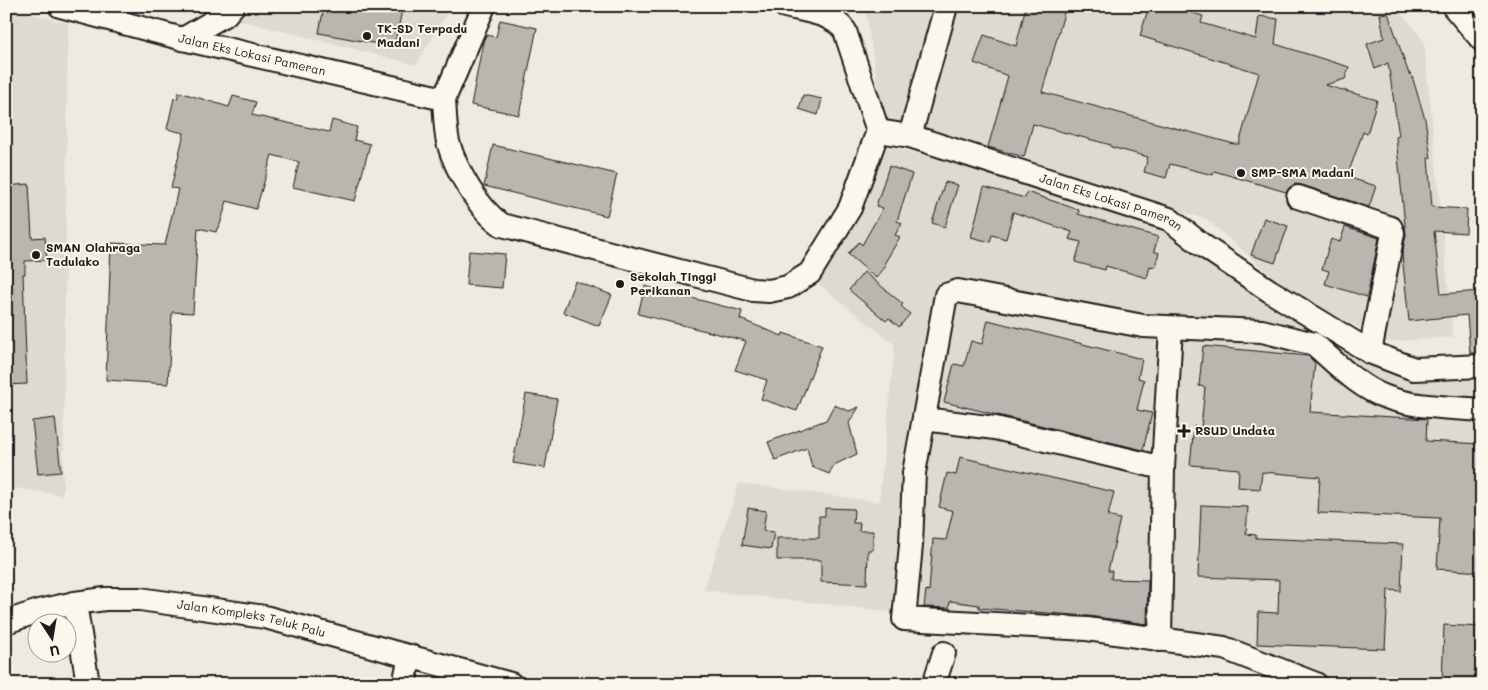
<svg xmlns="http://www.w3.org/2000/svg" width="1488" height="690" font-family="Mali,sans-serif">
<rect width="100%" height="100%" fill="#eeeadf"/>
<filter id="ink" filterUnits="userSpaceOnUse"><feTurbulence type="fractalNoise" baseFrequency=".02" numOctaves="2"/><feDisplacementMap in="SourceGraphic" scale="10" xChannelSelector="R" yChannelSelector="G"/><feConvolveMatrix kernelMatrix="1 2 1 2 8 2 1 2 1" color-interpolation-filters="sRGB"/></filter>
<g filter="url(#ink)">
<!-- built -->
<path fill="#dedad1" d="M 184,6 L 451,6 L 416,65 Z
M 865,6 L 1396,6 L 1424,41 L 1453,337 L 1386,342 L 1291,292 L 1206,219 L 884,126 Z
M 6,8 L 68,23 L 63,495 L 6,487 Z
M 886,145 L 1012,179 L 1154,225 L 1206,262 L 1418,379 L 1482,371 L 1482,684 L 1277,684 L 1197,647 L 704,590 L 739,483 L 879,502 L 895,345 L 811,278 L 855,214 Z"/>
<!-- building -->
<path fill="#b9b6af" stroke="#1c1c1c" d="M 324,6 L 403,6 L 394,47 L 319,33 Z
M 1026,6 L 1066,6 L 1042,92 L 1234,144 L 1239,144 L 1259,73 L 1140,36 L 1149,6 L 1169,6 L 1203,16 L 1201,23 L 1256,39 L 1259,16 L 1278,19 L 1275,44 L 1349,67 L 1345,79 L 1325,85 L 1377,100 L 1367,134 L 1363,132 L 1347,177 L 1376,186 L 1369,207 L 1302,185 L 1295,184 L 1286,192 L 1214,171 L 1213,175 L 1170,164 L 1166,178 L 1144,172 L 1148,157 L 1111,147 L 1111,145 L 1033,124 L 1024,157 L 988,147 L 1008,76 L 974,63 L 984,35 L 1016,46 Z
M 1388,13 L 1409,74 L 1411,73 L 1425,119 L 1431,158 L 1428,158 L 1432,207 L 1467,209 L 1466,233 L 1434,231 L 1441,294 L 1481,291 L 1482,353 L 1470,353 L 1467,315 L 1409,321 L 1402,255 L 1406,235 L 1396,137 L 1399,136 L 1388,63 L 1375,69 L 1367,44 L 1384,38 L 1380,14 Z
M 500,20 L 537,28 L 519,115 L 471,105 L 483,42 L 486,35 L 496,37 Z
M 179,92 L 229,107 L 233,96 L 256,102 L 252,115 L 329,132 L 332,120 L 357,127 L 354,140 L 370,144 L 355,201 L 293,187 L 299,162 L 272,155 L 256,209 L 227,201 L 219,228 L 217,228 L 216,232 L 198,228 L 193,313 L 172,312 L 168,384 L 106,380 L 111,243 L 165,245 L 178,189 L 171,188 L 184,133 L 167,129 L 174,98 L 177,99 Z
M 803,95 L 822,99 L 818,115 L 799,109 Z
M 493,145 L 617,174 L 607,216 L 484,186 Z
M 889,166 L 912,174 L 897,221 L 902,223 L 895,235 L 900,237 L 884,264 L 886,266 L 876,278 L 848,254 L 859,242 L 862,245 L 883,208 L 876,206 Z
M 945,182 L 958,185 L 945,227 L 932,223 Z
M 29,184 L 32,238 L 45,237 L 47,260 L 25,261 L 25,274 L 23,274 L 27,384 L 6,385 L 6,186 Z
M 984,187 L 1025,198 L 1027,192 L 1079,210 L 1078,214 L 1158,237 L 1154,251 L 1159,253 L 1155,267 L 1150,266 L 1147,278 L 1106,266 L 1105,270 L 1075,262 L 1081,242 L 1069,239 L 1072,232 L 1013,212 L 1006,239 L 992,235 L 990,242 L 971,237 Z
M 1264,218 L 1288,226 L 1275,263 L 1251,255 Z
M 1345,227 L 1379,238 L 1367,297 L 1325,284 L 1329,271 L 1322,269 L 1331,239 L 1340,242 Z
M 469,251 L 505,254 L 502,288 L 466,285 Z
M 864,272 L 903,304 L 901,306 L 910,314 L 899,327 L 889,318 L 886,321 L 849,290 Z
M 575,281 L 612,295 L 599,326 L 563,312 Z
M 645,286 L 742,311 L 740,319 L 782,336 L 783,333 L 822,346 L 797,411 L 761,399 L 767,380 L 735,370 L 746,341 L 638,314 Z
M 988,320 L 1142,359 L 1138,378 L 1144,380 L 1137,410 L 1152,413 L 1143,450 L 944,402 L 954,364 L 964,366 L 971,341 L 982,344 Z
M 1203,346 L 1308,356 L 1315,363 L 1310,412 L 1427,419 L 1426,441 L 1482,444 L 1482,572 L 1437,569 L 1440,518 L 1318,513 L 1320,477 L 1262,472 L 1260,489 L 1238,487 L 1239,469 L 1190,465 L 1194,426 L 1201,427 L 1205,387 L 1199,386 Z
M 526,394 L 557,399 L 545,468 L 513,463 Z
M 834,405 L 849,411 L 859,407 L 849,423 L 857,454 L 834,465 L 829,474 L 812,467 L 807,448 L 775,460 L 768,442 L 826,420 Z
M 55,418 L 61,472 L 38,474 L 32,421 Z
M 960,457 L 1114,492 L 1108,516 L 1120,519 L 1108,571 L 1112,571 L 1111,579 L 1148,580 L 1147,624 L 1088,616 L 979,608 L 979,605 L 950,601 L 949,608 L 924,607 L 926,590 L 929,591 L 933,539 L 946,540 L 953,511 L 939,507 L 947,473 L 956,475 Z
M 1201,505 L 1248,507 L 1246,534 L 1256,535 L 1256,538 L 1403,544 L 1401,591 L 1388,590 L 1385,649 L 1257,644 L 1258,612 L 1278,613 L 1279,580 L 1198,577 Z
M 748,508 L 766,511 L 763,531 L 774,532 L 771,549 L 742,545 Z
M 825,508 L 854,509 L 853,523 L 860,523 L 859,531 L 873,531 L 873,550 L 868,550 L 867,584 L 821,582 L 821,560 L 777,560 L 777,538 L 819,538 L 819,516 L 825,516 Z
M 1444,625 L 1482,627 L 1482,684 L 1442,684 Z"/>
<g fill="none" stroke-linecap="round" stroke-linejoin="round">
<defs>
<g id="minor">
<path id="s1" d="M 60,6 L 183,39 L 444,99 C 445,113 445,128 448,142 C 456,170 478,209 502,225 L 753,290 L 769,291 L 788,287 L 810,273 L 850,208 L 878,131"/>
<path d="M 785,6 C 805,11 833,13 845,31 L 878,131"/>
<path d="M 1453,6 L 1482,40"/>
<path d="M 183,39 L 226,14 L 233,6"/>
<path d="M 444,99 L 484,6"/>
<path id="s2" d="M 878,131 L 910,136 L 1169,219 L 1202,245 L 1270,291 L 1370,352 L 1414,369 L 1482,366"/>
<path d="M 910,136 L 945,10"/>
<path d="M 1298,197 L 1391,228 L 1393,233 L 1370,352"/>
<path d="M 924,419 L 995,428 L 1163,468"/>
<path d="M 75,603 L 88,684"/>
<path id="s3" d="M 6,622 L 39,611 L 75,603 L 105,599 L 140,599 L 265,617 L 511,684"/>
<path d="M 1160,640 L 1163,468 L 1171,328"/>
<path d="M 404,684 L 410,656"/>
<path d="M 934,684 L 944,653"/>
<path d="M 1316,684 L 1224,648 L 1087,629 L 904,619 L 911,545 L 914,473 L 946,295 L 958,291 L 1143,326 L 1262,331 L 1314,344 C 1336,363 1358,387 1386,397 C 1415,408 1451,407 1482,410"/>
</g>
</defs>
<!-- minor casing -->
<use href="#minor" stroke="#1c1c1c" stroke-width="26"/>
<!-- minor -->
<use href="#minor" stroke="#fbf7ec" stroke-width="22"/>
</g>
</g>
<!-- markers -->
<g fill="#1c1c1c" stroke="#fbf7ec" stroke-width="2">
<circle cx="367" cy="36" r="5"/>
<circle cx="1241" cy="173" r="5"/>
<circle cx="36" cy="255" r="5"/>
<circle cx="620" cy="284" r="5"/>
<path d="M1181.5 423.5h5v5h5v5h-5v5h-5v-5h-5v-5h5z"/>
</g>
<g text-anchor="middle" stroke-width="4" stroke-linejoin="round" paint-order="stroke">
<!-- poi labels -->
<g font-size="12" font-weight="bold" fill="#1c1c1c" stroke="#fbf7ec" text-anchor="start">
<text x="377" y="33">TK-SD Terpadu<tspan x="377" dy="14">Madani</tspan></text>
<text x="1251" y="177">SMP-SMA Madani</text>
<text x="46" y="252">SMAN Olahraga<tspan x="46" dy="14">Tadulako</tspan></text>
<text x="630" y="281">Sekolah Tinggi<tspan x="630" dy="14">Perikanan</tspan></text>
<text x="1195" y="435">RSUD Undata</text>
</g>
<!-- street labels -->
<g font-size="12" fill="#1c1c1c" stroke="#fbf7ec">
<text dy="4" stroke="none"><textPath href="#s1" startOffset="198">Jalan Eks Lokasi Pameran</textPath></text>
<text dy="4" stroke="none"><textPath href="#s2" startOffset="244">Jalan Eks Lokasi Pameran</textPath></text>
<text dy="4" stroke="none"><textPath href="#s3" startOffset="250">Jalan Kompleks Teluk Palu</textPath></text>
</g>
</g>
<!-- margin -->
<rect width="1488" height="690" fill="none" stroke="#fbf7ec" stroke-width="25"/>
<rect x="12" y="12" width="1463" height="665" fill="none" stroke="#1c1c1c" stroke-width="2" filter="url(#ink)"/>
<!-- north arrow -->
<g transform="translate(52 638) rotate(168)"><circle r="24" fill="#fbf7ec" stroke="#a29f99"/>
<path d="M0-4L9 19L0 12L-9 19Z" fill="#1c1c1c"/>
<text y="-8" font-size="14" font-weight="bold" text-anchor="middle" fill="#1c1c1c">U</text>
</g>
</svg>
